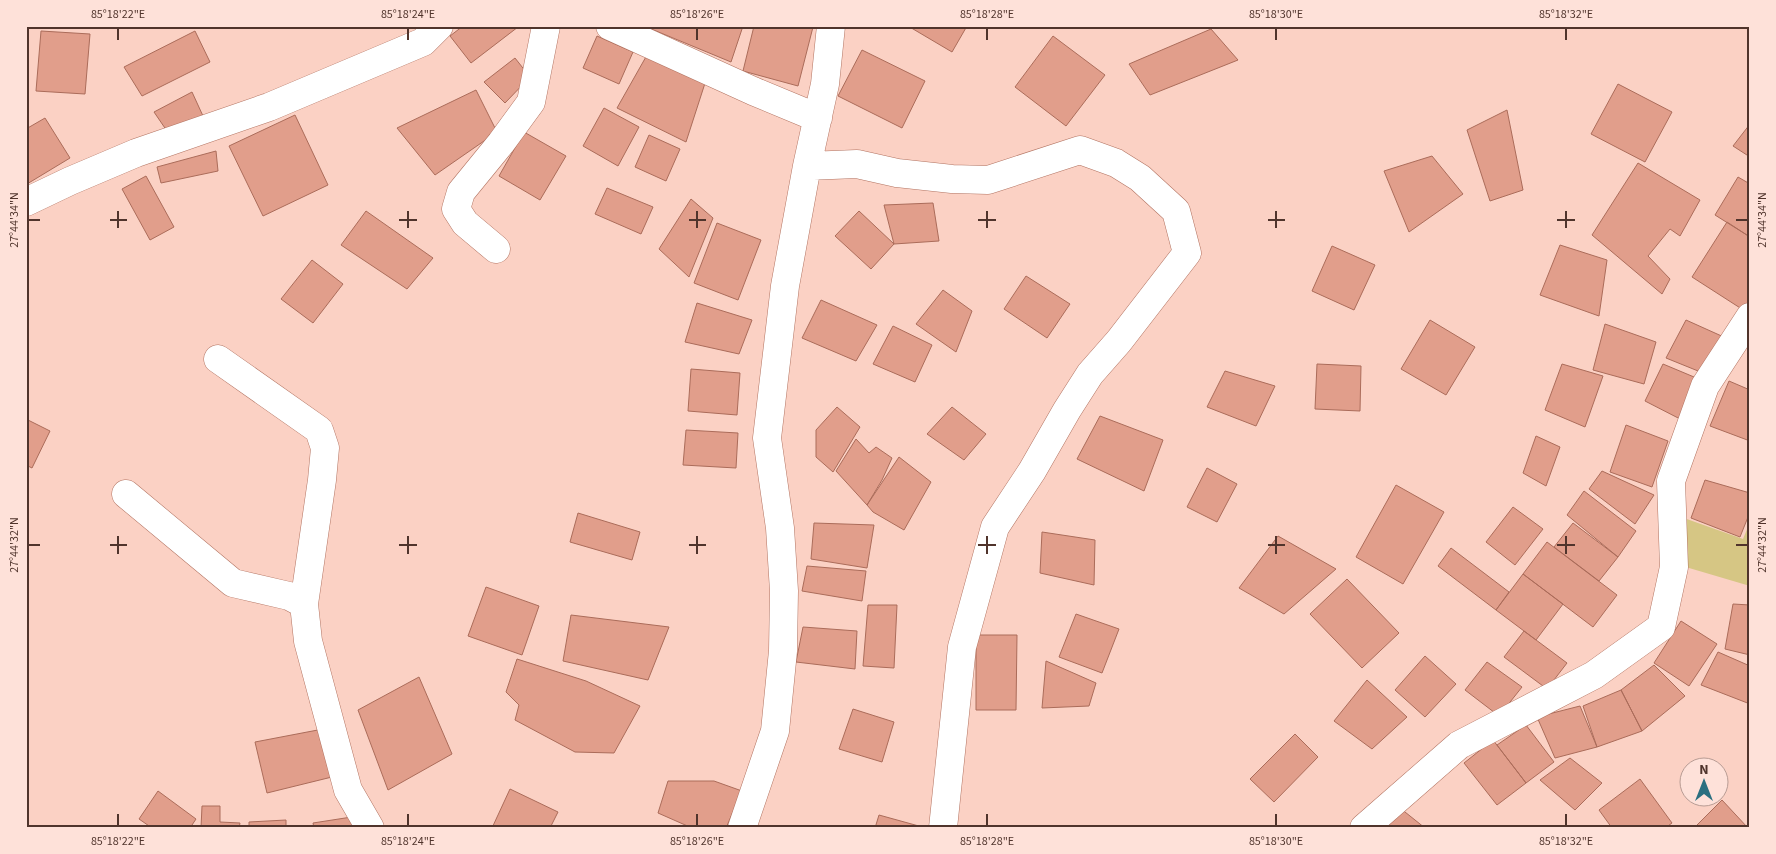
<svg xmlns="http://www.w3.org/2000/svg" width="1776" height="854" font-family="'Source Sans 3',sans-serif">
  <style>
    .green { fill: #d6c684 }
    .building { fill: #e19e8b; stroke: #ab6c5a }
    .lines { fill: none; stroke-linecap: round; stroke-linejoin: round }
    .minor-casing { stroke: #b27361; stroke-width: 29 }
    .minor { stroke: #fff; stroke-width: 28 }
    .ticks { fill: none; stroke: #50342c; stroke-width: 2 }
    .neatline { fill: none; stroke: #50342c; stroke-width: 2 }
    .ticks-label { font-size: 12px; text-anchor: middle; fill: #50342c }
  </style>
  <rect width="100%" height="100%" fill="#fbd1c4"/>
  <!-- green -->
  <path class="green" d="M1667,512L1743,539L1750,522V586L1662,560Z"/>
  <!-- building -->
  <path class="building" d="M463,26H517L518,27L471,63L450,36Z
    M644,26H743L731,62Z
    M754,26L813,27L798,86L743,71Z
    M908,26H967L952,52Z
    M1211,29L1238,60L1150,95L1129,64Z
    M41,31L90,34L85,94L36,91Z
    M195,31L210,62L142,96L124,67Z
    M597,36L633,52L619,84L583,68Z
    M1053,36L1105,75L1066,126L1015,87Z
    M862,50L925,81L902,128L838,96Z
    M647,55L707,77L686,142L617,108Z
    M515,58L530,77L505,103L484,82Z
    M1618,84L1672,112L1645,162L1591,134Z
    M476,90L497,132L435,175L397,128Z
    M192,92L203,116L169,134L154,112Z
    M604,108L639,127L618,166L583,146Z
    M1507,110L1523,190L1490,201L1467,130Z
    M295,115L328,185L263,216L229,146Z
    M45,118L70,158L27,184L26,129Z
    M1750,124V157L1733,146Z
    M524,132L566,156L540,200L499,176Z
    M649,135L680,149L666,181L635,167Z
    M216,151L218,171L161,183L157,167Z
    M1432,156L1463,194L1409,232L1384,171Z
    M1638,163L1700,200L1680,236L1670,229L1648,256L1670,279L1662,294L1592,235Z
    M146,176L174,227L150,240L122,189Z
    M1738,177L1750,184V237L1715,215Z
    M607,188L653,207L641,234L595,214Z
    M691,199L713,218L689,277L659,249Z
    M933,203L939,241L894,244L884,205Z
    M366,211L433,258L407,289L341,245Z
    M859,211L894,244L871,269L835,236Z
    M1727,222L1750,237V310L1748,313L1692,277Z
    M717,223L761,240L738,300L694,283Z
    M1560,245L1607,260L1599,316L1540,295Z
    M1332,246L1375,265L1354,310L1312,291Z
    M312,260L343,284L313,323L281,299Z
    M1026,276L1070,304L1047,338L1004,309Z
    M943,290L972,311L956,352L916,324Z
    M821,300L877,325L856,361L802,338Z
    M697,303L752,320L739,354L685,342Z
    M1430,320L1475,347L1446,395L1401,369Z
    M1686,320L1726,338L1708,375L1666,358Z
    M1605,324L1656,342L1644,384L1593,370Z
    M893,326L932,345L915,382L873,364Z
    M1317,364L1361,366L1360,411L1315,409Z
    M1562,364L1603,376L1585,427L1545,410Z
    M1663,364L1706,382L1684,421L1645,401Z
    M691,369L740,373L737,415L688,411Z
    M1225,371L1275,386L1256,426L1207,407Z
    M1729,381L1750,390V441L1710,426Z
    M837,407L860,427L833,472L816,457V430Z
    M952,407L986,434L964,460L927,434Z
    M1100,416L1163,440L1144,491L1077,459Z
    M26,419L50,431L32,468L26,465Z
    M1626,425L1668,441L1652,487L1610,472Z
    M686,430L738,433L736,468L683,465Z
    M1536,436L1560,447L1546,486L1523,473Z
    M856,439L869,453L876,447L892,458L882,480L867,505L836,471Z
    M899,457L931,482L904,530L873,512L867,505Z
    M1207,468L1237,484L1217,522L1187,507Z
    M1602,471L1654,495L1635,524L1589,489Z
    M1705,480L1750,493V512L1740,537L1691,518Z
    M1396,485L1444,512L1403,584L1356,557Z
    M1584,491L1636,531L1618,557L1567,515Z
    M1513,507L1543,529L1515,565L1486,542Z
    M578,513L640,532L632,560L570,542Z
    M814,523L874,525L867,568L811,559Z
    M1573,523L1618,557L1599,581L1554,547Z
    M1042,532L1095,540L1094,585L1040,573Z
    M1278,536L1336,569L1284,614L1239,588Z
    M1547,542L1617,595L1593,627L1523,574Z
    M1451,548L1509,592L1496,610L1438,566Z
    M807,566L866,571L862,601L802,591Z
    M1523,574L1563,604L1536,640L1496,610Z
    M1347,579L1399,633L1362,668L1310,614Z
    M486,587L539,606L522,655L468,636Z
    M1733,604L1750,605V655L1725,649Z
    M868,605H897L894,668L863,666Z
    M1076,614L1119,629L1102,673L1059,657Z
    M571,615L669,627L648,680L563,661Z
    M1681,621L1717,644L1689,686L1654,663Z
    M803,627L857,631L855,669L796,662Z
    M1524,631L1567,663L1547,689L1504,657Z
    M976,635H1017L1016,710H976Z
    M1718,652L1750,666V704L1701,685Z
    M1425,656L1456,684L1425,717L1395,690Z
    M517,659L586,681L640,706L614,753L575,752L515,720L519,705L506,692Z
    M1046,661L1096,683L1089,706L1042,708Z
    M1487,662L1522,687L1499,716L1465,690Z
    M1654,665L1685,696L1642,731L1621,690Z
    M419,677L452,754L388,790L358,710Z
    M1367,680L1407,717L1372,749L1334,721Z
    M1621,690L1642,731L1597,747L1583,706Z
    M1580,706L1597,747L1555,758L1537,717Z
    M853,709L894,722L882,762L839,749Z
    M1526,725L1554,762L1526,783L1497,745Z
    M323,729L336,776L267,793L255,742Z
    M1295,734L1318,757L1274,802L1250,779Z
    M1493,740L1526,783L1497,805L1464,763Z
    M1570,758L1602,783L1575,810L1540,780Z
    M1640,779L1672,823L1665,828H1612L1599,810Z
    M668,781H714L742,791L726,828H692L658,813Z
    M510,789L558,812L550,828H492Z
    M158,791L196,819L190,828H152L139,819Z
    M1722,800L1748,828H1694Z
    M202,806H220V822L240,823L239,828H201Z
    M1400,808L1425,828H1384Z
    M879,815L926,828H875Z
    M358,816L362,828H314L313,823Z
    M286,820V828H249V822Z"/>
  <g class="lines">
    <defs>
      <path id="minor" d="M610,26L753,91L818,118
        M807,166L857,164L897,173L952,179L988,180L1080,150L1116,163L1140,178L1176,211L1187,253L1119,341L1090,374L1067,410L1032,471L995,527L962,647L943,828
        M26,202L70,181L136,153L269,107L423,42L439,26
        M496,249L465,223L456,209L461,192L501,143L531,102L546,26
        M218,359L319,430L325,448L322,480L304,604
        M126,494L233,583L289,596L304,604L308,641L348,790L370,828
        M742,828L775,731L783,651L784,591L780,528L767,438L785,286L807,166L825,84L831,26
        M1364,828L1459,745L1594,675L1661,627L1674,567L1671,481L1705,386L1750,317"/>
    </defs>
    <!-- minor casing -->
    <use href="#minor" class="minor-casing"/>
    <!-- minor -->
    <use href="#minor" class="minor"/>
  </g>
  <!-- ticks -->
  <path class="ticks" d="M118,28V40M408,28V40M697,28V40M987,28V40M1276,28V40M1566,28V40M118,211V228M408,211V228M697,211V228M987,211V228M1276,211V228M1566,211V228M28,220H40M110,220H127M399,220H417M689,220H706M978,220H996M1268,220H1285M1557,220H1575M1736,220H1748M118,536V554M408,536V554M697,536V554M987,536V554M1276,536V554M1566,536V554M28,545H40M110,545H127M399,545H417M689,545H706M978,545H996M1268,545H1285M1557,545H1575M1736,545H1748M118,814V826M408,814V826M697,814V826M987,814V826M1276,814V826M1566,814V826"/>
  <!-- border -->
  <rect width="1776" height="854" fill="none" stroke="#fee1d9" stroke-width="55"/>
  <!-- north arrow -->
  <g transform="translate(1704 782)"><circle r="24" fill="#fee1d9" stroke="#b89c94"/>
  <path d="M0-4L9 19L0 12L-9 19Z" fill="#2b6f80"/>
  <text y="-8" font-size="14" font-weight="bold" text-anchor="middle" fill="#50342c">N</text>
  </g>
  <rect x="28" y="28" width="1720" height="798" class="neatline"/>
  <g class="ticks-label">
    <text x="118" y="18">85°18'22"E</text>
    <text x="408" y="18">85°18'24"E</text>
    <text x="697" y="18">85°18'26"E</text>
    <text x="987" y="18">85°18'28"E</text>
    <text x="1276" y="18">85°18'30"E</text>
    <text x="1566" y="18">85°18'32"E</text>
    <text transform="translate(14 220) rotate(-90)" y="4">27°44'34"N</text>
    <text transform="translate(1762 220) rotate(-90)" y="4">27°44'34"N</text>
    <text transform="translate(14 545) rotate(-90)" y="4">27°44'32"N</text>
    <text transform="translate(1762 545) rotate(-90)" y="4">27°44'32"N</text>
    <text x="118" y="845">85°18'22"E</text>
    <text x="408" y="845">85°18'24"E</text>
    <text x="697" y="845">85°18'26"E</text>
    <text x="987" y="845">85°18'28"E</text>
    <text x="1276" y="845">85°18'30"E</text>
    <text x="1566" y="845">85°18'32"E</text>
  </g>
</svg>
